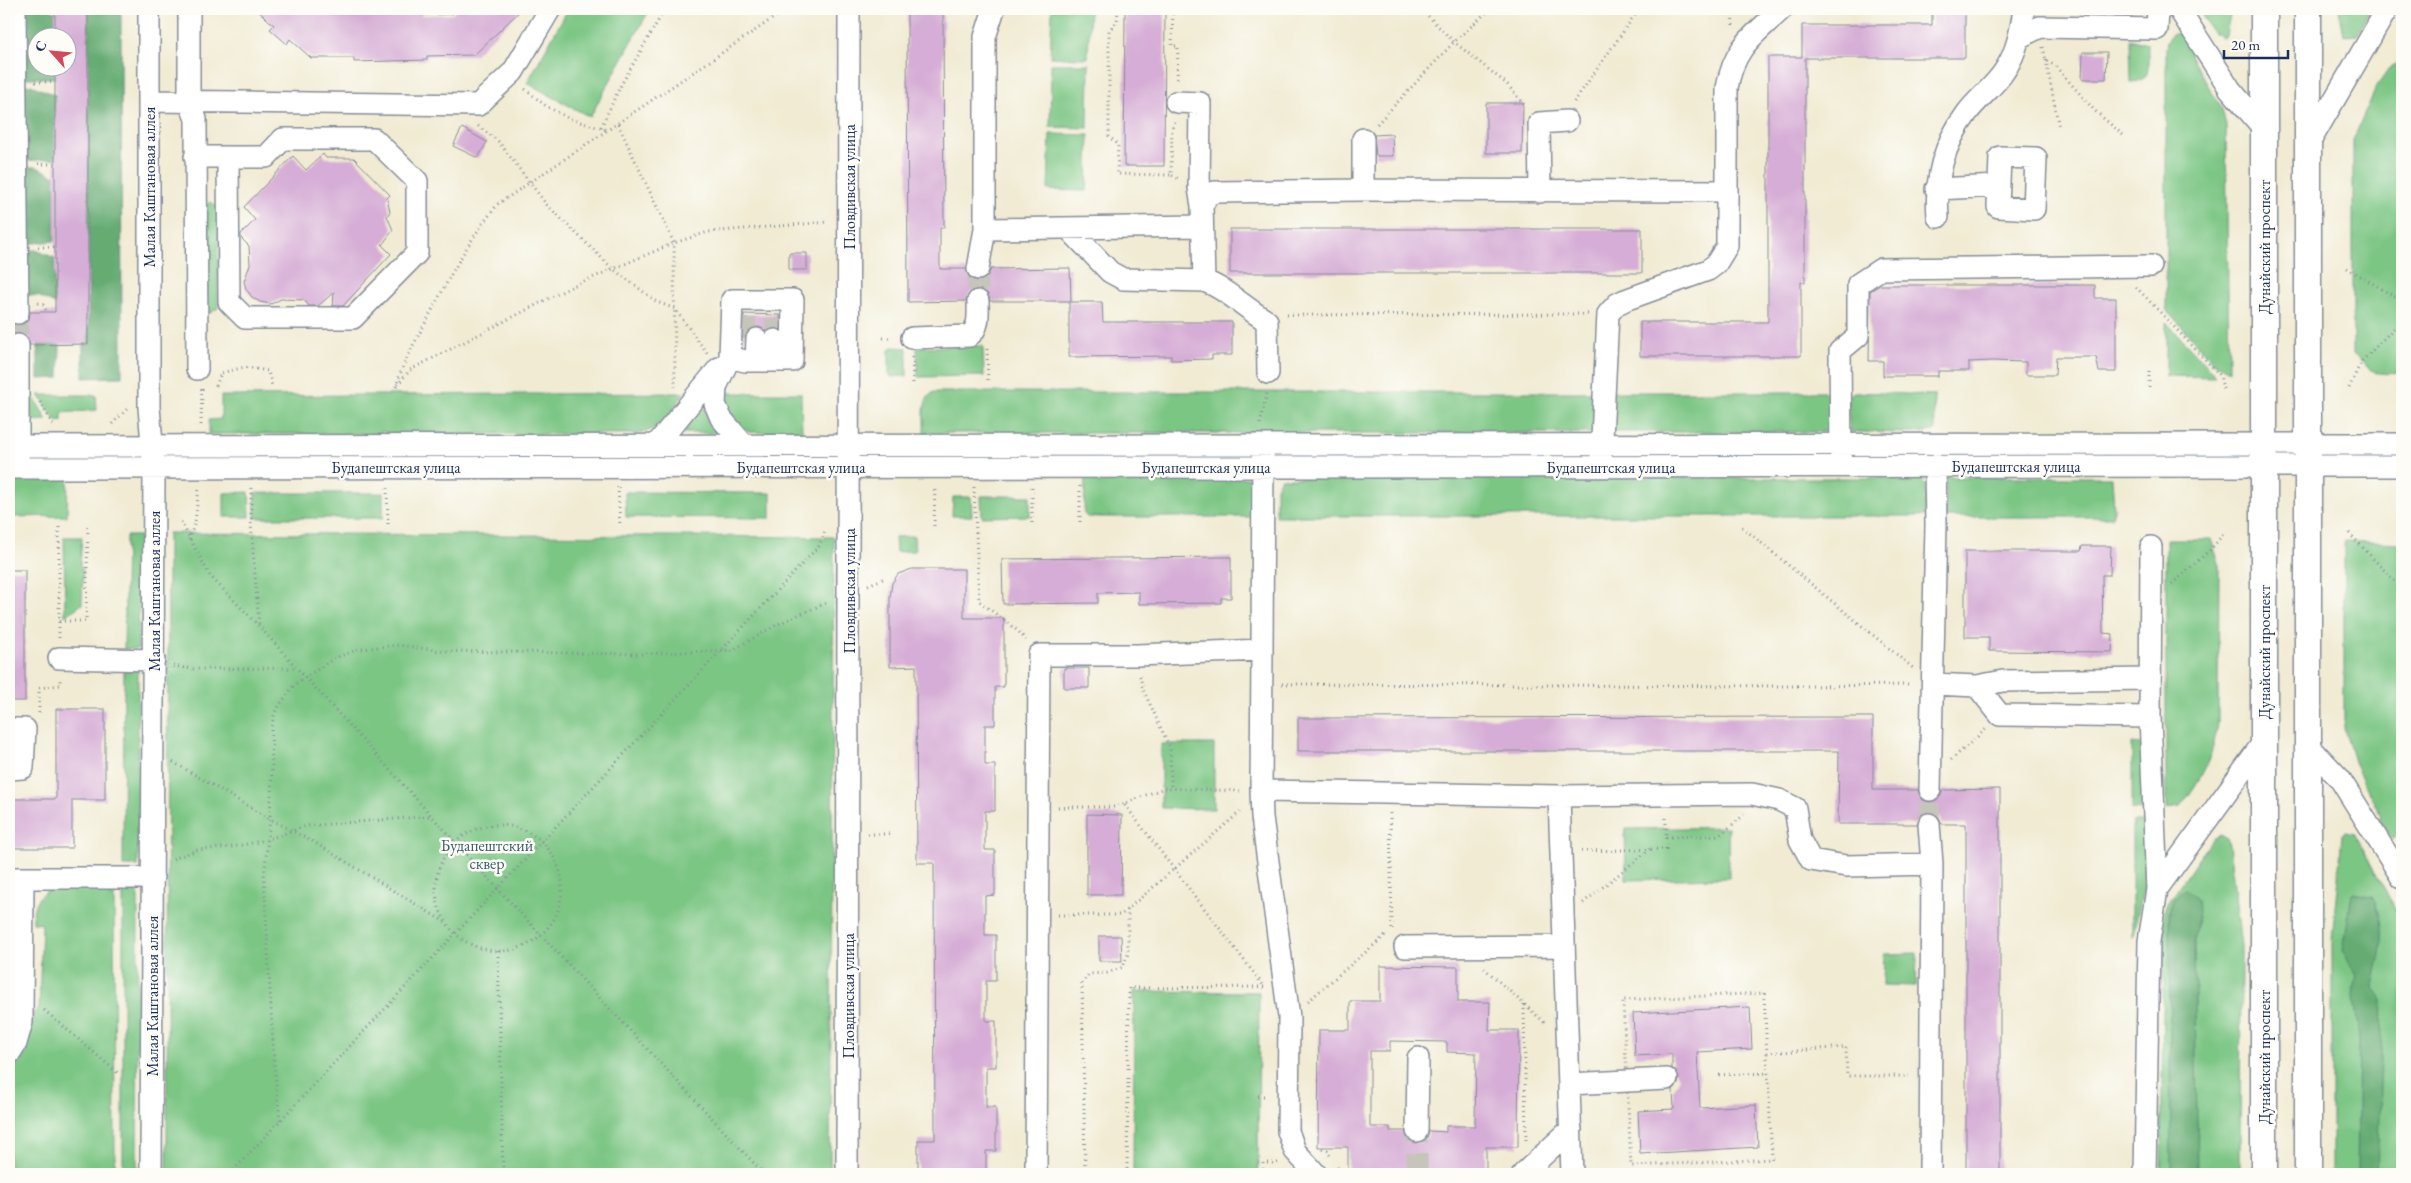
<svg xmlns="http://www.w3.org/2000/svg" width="2411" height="1183" font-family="'EB Garamond',serif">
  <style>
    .green { fill: #7cc684; stroke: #4c7a71 }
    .forest { fill: #65ab72; stroke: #406d68 }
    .building { fill: #d6add6; fill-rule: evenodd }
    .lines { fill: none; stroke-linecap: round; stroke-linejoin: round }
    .minor-tunnel { stroke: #c6c5bc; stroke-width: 21; stroke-dasharray: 21 11; stroke-linecap: butt }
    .minor-casing { stroke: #868d98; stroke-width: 24 }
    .major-casing { stroke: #868d98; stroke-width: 29 }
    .path { stroke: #868d98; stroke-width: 3; stroke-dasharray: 1 4; stroke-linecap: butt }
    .minor { stroke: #fff; stroke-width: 21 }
    .major { stroke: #fff; stroke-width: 26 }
    .labels { text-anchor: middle; stroke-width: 5; stroke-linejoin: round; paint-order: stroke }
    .street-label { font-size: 16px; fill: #1b2f5e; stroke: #fdfcf7 }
    .park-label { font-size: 16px; fill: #385c69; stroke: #fdfcf7 }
  </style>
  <rect width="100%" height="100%" fill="#fdfcf7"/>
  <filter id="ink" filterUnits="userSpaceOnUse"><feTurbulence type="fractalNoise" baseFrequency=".02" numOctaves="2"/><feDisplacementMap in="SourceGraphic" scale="10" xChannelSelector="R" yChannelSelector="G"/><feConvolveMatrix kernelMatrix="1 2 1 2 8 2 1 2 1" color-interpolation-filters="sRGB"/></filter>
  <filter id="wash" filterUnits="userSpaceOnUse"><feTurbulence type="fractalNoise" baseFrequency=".0096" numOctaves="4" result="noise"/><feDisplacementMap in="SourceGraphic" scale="20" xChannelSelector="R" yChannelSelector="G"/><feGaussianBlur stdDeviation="1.12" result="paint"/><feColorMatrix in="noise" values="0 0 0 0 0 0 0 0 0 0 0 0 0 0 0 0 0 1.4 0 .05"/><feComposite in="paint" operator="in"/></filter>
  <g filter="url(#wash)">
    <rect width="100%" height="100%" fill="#f1ebd3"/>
    <!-- green -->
    <path class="green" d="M568,9H650L590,117L527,83Z
      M1052,9H1090L1088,58L1050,57Z
      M2198,9H2231L2226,36L2221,38L2216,33L2214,35Z
      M2339,9H2370L2358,34L2344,35Z
      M2172,34H2180L2192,52L2190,55L2222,109L2226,125L2229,371L2213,362L2166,309V49L2167,41Z
      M2130,39L2148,44C2147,61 2154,82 2131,82Z
      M2402,61V373C2375,375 2373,373 2353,354V140L2377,86L2391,66Z
      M1051,64H1089L1088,128L1050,127Z
      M1050,134L1089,135L1087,191L1048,190Z
      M211,202L218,207V308L210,313L207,311L206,205Z
      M2166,322L2211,370L2215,377L2166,376Z
      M983,346L984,376L918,377L917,347Z
      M893,347L907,348V376L891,377L889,374V350Z
      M934,392H1595L1593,433H924C925,419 920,400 934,392Z
      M1613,392H1832L1833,432H1612Z
      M1854,392L1934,395L1935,431L1912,433L1850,432L1847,396Z
      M684,393C671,412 660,432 635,434H385V432L381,431V434H209V420L221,419V396Z
      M725,393H801L802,433L749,432L740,428L725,410Z
      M28,395L33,396L47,420L27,421Z
      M39,395H96L97,410L62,413V421L55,420Z
      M703,404L709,418L706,419L707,422L710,421L716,433H683V427Z
      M1946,477H2112L2114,510L2112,517H1944Z
      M1085,478H1253L1256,517H1087L1084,514Z
      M1281,478H1920L1926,484L1925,516H1276V487Z
      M68,479L67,516L9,517V480Z
      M249,492L250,517H224V493Z
      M625,492L771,493V518L626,517Z
      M255,493H383V518H255Z
      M981,496H1030V516L982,517Z
      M953,497H971L972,516H952Z
      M168,533L834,537L830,1174H167Z
      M126,536H140L138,649H124Z
      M914,536L915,551L896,552L895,537Z
      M64,537H82L80,568L83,569L82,604L65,616Z
      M2166,539H2211L2219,563L2218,724C2212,760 2202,778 2180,807L2166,809Z
      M2344,541L2402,543V834L2393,838L2389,836L2379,818L2381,816L2355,765L2344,728Z
      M124,670H138V866H123Z
      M1161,744H1214V809L1161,808Z
      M2132,744L2141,745L2145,810L2132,809Z
      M2132,822H2145L2144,888L2132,938Z
      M1728,827L1729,878L1626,880L1625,829Z
      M2345,831L2354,833L2402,922V1174H2332V939L2342,835Z
      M2221,835L2227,838L2229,845L2241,946L2240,1174H2161L2164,916L2167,905L2212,839Z
      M54,888H114L115,1174H9V1072L23,1055L33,1013L39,1009L42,924L33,923C32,905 37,894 54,888Z
      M123,888H138L137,1174H123Z
      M1917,953L1916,986L1883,985L1884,954Z
      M1134,991L1259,992L1258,1174H1133Z"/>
    <!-- forest -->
    <path class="forest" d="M23,9H48L55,12V37L38,38V68H55V78H23Z
      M88,9H121L122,377L83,378V345L88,344Z
      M23,85H31L55,95V159L23,161Z
      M23,167H37L55,176V241L24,244Z
      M24,250H36L55,258V304L38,296L25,295Z
      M38,345H60L59,378L38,379Z
      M2184,889C2207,899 2197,918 2194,938L2198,1174H2171L2169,914L2174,900Z
      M2352,893L2372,896C2391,931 2379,952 2373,987L2383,1000L2377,1174H2357L2359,1038L2353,988L2357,976L2343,951Z"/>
    <g id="blocks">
      <!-- building -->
      <path class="building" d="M55,9H88V344L30,345L24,334L18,333L9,337V321L19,325L29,320L30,312H55V68H68V38H55Z
        M256,9H421V15L452,14L457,9H522L474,55L427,56V60L354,62V58H311L290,39L287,44L270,29L274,25Z
        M923,9H943L944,228H940V269H966L970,278L976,281L987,277L991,269L1070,268L1071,301H990L988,294L978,289L971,291L966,301L908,302L907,13H924Z
        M1125,9H1165L1164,166H1124Z
        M1932,9H1965V58H1805V282H1801V356H1640V322H1768V57H1802V25H1932Z
        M2083,52H2107L2106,79H2082Z
        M1486,103H1523L1522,153H1486Z
        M462,128L487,142L478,158L453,146Z
        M1392,134L1393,156H1376L1374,135Z
        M323,154L326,158H354L390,195L387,198L390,212L387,216L393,230L382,245L391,254L343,306H333L334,292L318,306H309L304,300L281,299L271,304L260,302L252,297L246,289L244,281L250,265L249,246L241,238V234L255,220L244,207L293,156L306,170Z
        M1230,229H1642V273H1230Z
        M789,253H807V270H789Z
        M1880,285H2095V298H2116V372H2099L2096,357H2056L2055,375H2026V362L1992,361L1969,362V371H1938V376H1883V361H1869L1870,291Z
        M1069,302H1102L1103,322H1232V355H1212V359L1171,360V356L1069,357Z
        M744,314L780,315V329L775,328L766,331L758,327L752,328L743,339Z
        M2082,546H2111L2110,575H2102L2103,633L2113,634L2112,652L1989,651V637H1965V551H2081Z
        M1231,557V598H1221V603L1139,604V592L1098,593V603L1003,604L1002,559Z
        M912,569H964V618H1004V687H995V725H985V765H995V811H985V850H995V895L985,896V935H996V981H986V1021H996V1067H986V1107H996V1151H986V1174H918V1140H935L934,863H917L916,666L890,667V597L892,583L898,574Z
        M9,570H25V701H9Z
        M1064,668H1089V688H1064Z
        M56,709H105V800H72V848H9V799H56Z
        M1873,717V790H1918L1923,800L1930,802L1940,797L1943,790L2000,789V1174H1966V824H1942L1939,817L1929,812L1922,814L1917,824H1838L1839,751H1298V718Z
        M1087,814L1122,815L1121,895H1087Z
        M1099,936H1121L1122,961H1099Z
        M1380,966L1458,967V1002H1490L1489,1030H1519L1518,1147H1486V1174H1348V1147H1318L1319,1030H1350V1001H1380ZM1390,1041L1447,1042V1052L1476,1053L1475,1126H1446V1132L1429,1131L1427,1138L1417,1143L1410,1141L1405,1131H1390V1127H1370V1051H1390Z
        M1750,1007L1752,1049L1697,1052L1700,1108L1756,1105L1758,1147L1640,1154L1638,1111L1674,1109L1673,1090L1678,1084L1679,1078L1672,1068V1054L1635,1056L1633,1013Z"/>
    </g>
  </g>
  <g filter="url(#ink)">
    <use href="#blocks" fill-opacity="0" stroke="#868d98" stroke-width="1"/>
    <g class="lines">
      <!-- minor-tunnel -->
      <path class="minor-tunnel" d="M978,269V301
        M18,313V345
        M745,339L746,314
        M775,340L776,315
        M1929,824L1930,790
        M1417,1174V1131"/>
      <defs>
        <path id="minor" d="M15,9L18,313
          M149,9V407L154,468L151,1174
          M189,9V101L196,119L197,369
          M994,9L985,37V229L1201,226
          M2179,9L2230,89L2264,129
          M2020,37L2040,27L2157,29L2158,9
          M149,101L478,105L513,72L550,9
          M1176,102L1200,103L1199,188L1202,206
          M1363,139V190
          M2308,145L2387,9
          M195,157C219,157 242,157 266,157L283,139H374L417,181V253L353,318H245L229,302L228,157
          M2000,157L2036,158L2034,209L1998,207Z
          M1936,189L1999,186
          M1540,192L1539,123L1567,121
          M1938,217C1935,178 1943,145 1967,113C1978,98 1995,86 2005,70C2017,52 2021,30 2024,9
          M1068,228L1110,272L1123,279L1204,281L1202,206L1208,195L1215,192L1363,190L1727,191
          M978,269L985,229
          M1204,281C1226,288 1247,310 1267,321L1268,373
          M912,338L969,336C980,327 978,315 978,301
          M18,345V460
          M730,357L745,361H792L793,300H732L730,357L716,387L715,404L721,418L744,445
          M756,361L757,339
          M775,361V340
          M656,445L719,368
          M9,446L2402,444
          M1601,459L1608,314L1617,304L1625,300L1708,270L1716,264L1727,246V88C1734,47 1753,36 1782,9
          M1841,459L1840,351L1858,336V284L1881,269L2151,266
          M9,468L2402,466
          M2151,547L2150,717L2157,889
          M1262,650L1261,791L1559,796L1752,794L1779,800L1795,808L1800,840L1811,860L1846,866L1932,864L1930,1174
          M59,658L154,660
          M1933,684L1977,686L2000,715L2150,717
          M1977,686L2003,681L2150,679
          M9,729H25L23,768L9,769
          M2307,744L2340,779L2402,878
          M1930,790L1936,525L1935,466
          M1261,791L1262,817L1289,1017L1288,1131L1295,1151L1316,1174
          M1559,796L1572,1174
          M1929,824L1932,864
          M9,878H153
          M1405,947L1564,946
          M9,1054L16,1043L22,1022L23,878
          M1569,1084L1667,1079
          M1417,1131L1418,1058
          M847,1174L849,9
          M1036,1174L1039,655H1137L1262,650L1263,452
          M1523,1174L1571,1129
          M2145,1174L2149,941L2157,889L2265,740"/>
        <path id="major" d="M2264,9V1174
          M2308,1174V9"/>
      </defs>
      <!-- minor casing -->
      <use href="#minor" class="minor-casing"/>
      <!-- major casing -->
      <use href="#major" class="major-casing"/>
      <!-- path -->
      <path class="path" d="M1118,9L1117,22L1109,30V137L1118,144L1117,174L1171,175
        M1173,9L1172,46H1178L1177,81
        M1421,9L1454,42L1507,84L1526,107
        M1732,9L1733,26
        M2043,47L2046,60L2056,67L2095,111L2123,135
        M2046,60L2059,128
        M35,82H55
        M525,89L546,106L570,119L607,130
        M1574,102L1639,9
        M1175,122L1172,128L1171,175L1179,179
        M618,124L674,243L675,387
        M1377,124L1454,42L1490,9
        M478,126L498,141L547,205L612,268L657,302L675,309L707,353
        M601,127L621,85L665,9
        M38,164H55
        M38,247H55
        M2347,268L2402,301
        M2136,287L2220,375L2223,389
        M38,303L43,305L47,312
        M1287,315L1588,314
        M883,338H893
        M987,349L988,384
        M912,357L913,384
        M397,385L410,370L573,286L674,243L708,232L828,222
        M216,386L221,373L245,367L268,371L272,386
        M396,387C403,362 416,340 428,318C449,278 469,239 498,204L787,9
        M2149,387V371
        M2349,388L2361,362L2402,320
        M40,402L53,425
        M112,424L129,407
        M1260,424L1267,393
        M201,425L202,389
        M1080,486V526
        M618,487L620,526
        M974,487L979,601L1018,631L1026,640
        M1032,487V526
        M251,488V523L259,626
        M387,488L388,524
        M181,522L210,576L259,626L498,889L764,1174
        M934,526L935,486
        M1742,527L1913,668
        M2349,533L2402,589
        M189,540L195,522L199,488
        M2172,584L2212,548L2224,533
        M868,585L885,578
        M59,621H86L88,525
        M59,638V526
        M173,666L192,669L296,668
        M1140,676L1143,689L1170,748L1171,788
        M1282,684L1799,686L1911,685
        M39,713V688L60,685V677
        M1951,760L1986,729
        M173,762L270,819L317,844L445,922
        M1125,805L1263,985
        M1058,807H1115L1164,788L1240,791
        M1390,813L1392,931
        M436 888a63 63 0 1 1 126 0a63 63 0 1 1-126 0Z
        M868,834H890
        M1666,837L1720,835L1744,815
        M1581,851L1666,849V815
        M173,859L197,850L232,847L266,840L306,826L431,816
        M1583,903L1650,849
        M1058,915H1121L1240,812
        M498,951L503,1174
        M1484,968L1546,1024
        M1764,993L1772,1159L1631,1166L1623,1000Z
        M1308,1001L1387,934
        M1524,1004L1526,1141
        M44,1010L119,1074
        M1767,1053L1846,1047L1847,1076H1909
        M1719,1075L1768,1073
        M1258,1096H1267
        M280,1120L274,1064L264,876L270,819L272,770L271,727L275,712L294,685L335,658L360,649L398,645L442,651L641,654L733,650L778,624L828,602
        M1322,1149L1327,1150L1331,1157
        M1258,1162L1263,1163
        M1337,1167L1341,1174
        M230,1174L819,546L826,529
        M1085,1174L1082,983L1089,974L1107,973L1123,967L1128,954V910
        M1127,1174L1129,988L1264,987
        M1263,1174V1163H1279"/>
      <!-- minor -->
      <use href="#minor" class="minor"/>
      <!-- major -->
      <use href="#major" class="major"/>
    </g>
  </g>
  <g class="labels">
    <!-- street labels -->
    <g class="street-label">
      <text transform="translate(149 187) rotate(-90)" y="6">Малая Каштановая аллея</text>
      <text transform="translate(849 187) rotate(-90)" y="6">Пловдивская улица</text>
      <text transform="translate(2264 247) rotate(-90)" y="6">Дунайский проспект</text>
      <text x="2016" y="472">Будапештская улица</text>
      <text x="396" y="473">Будапештская улица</text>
      <text x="801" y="473">Будапештская улица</text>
      <text x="1206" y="473">Будапештская улица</text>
      <text x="1611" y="473">Будапештская улица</text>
      <text transform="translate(154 591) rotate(-90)" y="6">Малая Каштановая аллея</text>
      <text transform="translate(849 591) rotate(-90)" y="6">Пловдивская улица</text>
      <text transform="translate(2264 652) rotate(-90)" y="6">Дунайский проспект</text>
      <text transform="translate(152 996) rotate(-90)" y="6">Малая Каштановая аллея</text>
      <text transform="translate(848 996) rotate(-90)" y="6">Пловдивская улица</text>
      <text transform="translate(2264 1057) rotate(-90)" y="6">Дунайский проспект</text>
    </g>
    <!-- park labels -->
    <g class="park-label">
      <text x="487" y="851">Будапештский<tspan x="487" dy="18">сквер</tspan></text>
    </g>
  </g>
  <!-- margin -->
  <rect width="2411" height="1183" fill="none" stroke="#fdfcf7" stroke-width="30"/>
  <!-- north arrow -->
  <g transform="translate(52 52) rotate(297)"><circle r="24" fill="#fdfcf7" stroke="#a3aaba"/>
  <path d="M0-4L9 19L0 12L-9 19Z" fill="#d1495b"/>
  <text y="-8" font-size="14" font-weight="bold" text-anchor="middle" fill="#1b2f5e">С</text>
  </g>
  <!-- scale -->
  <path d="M2224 50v8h64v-8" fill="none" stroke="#1b2f5e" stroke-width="2.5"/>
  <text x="2231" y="50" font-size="15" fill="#1b2f5e" stroke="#fdfcf7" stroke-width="4" paint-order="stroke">20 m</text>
</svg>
